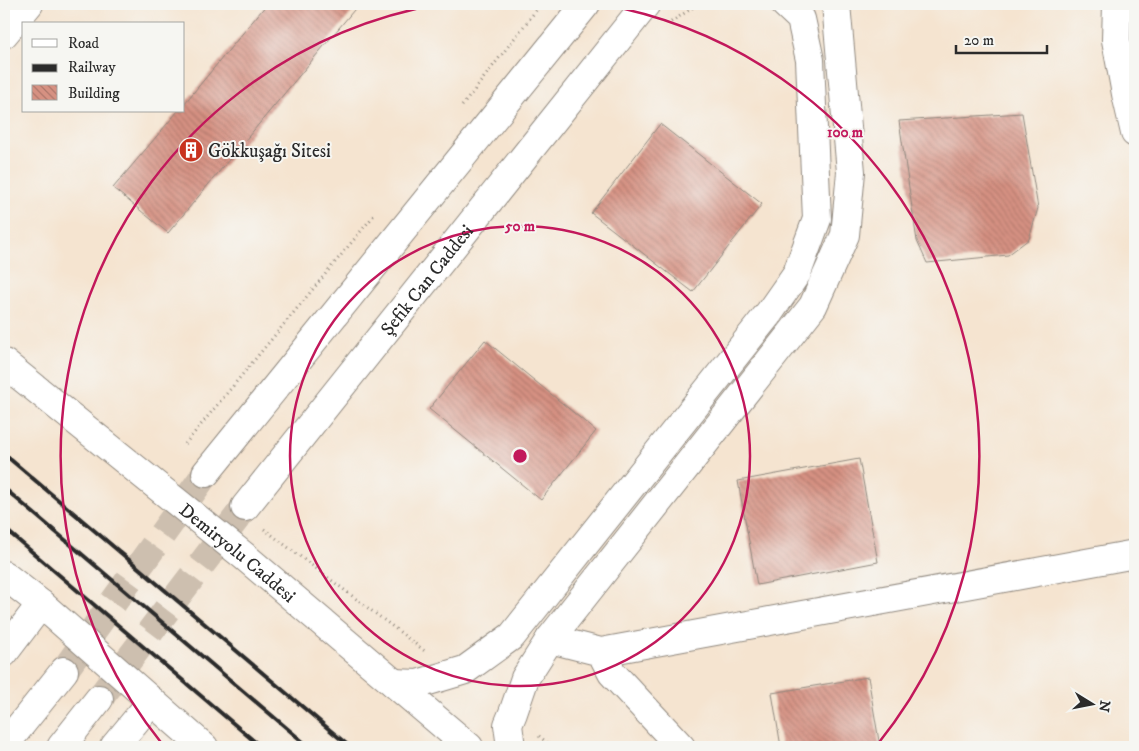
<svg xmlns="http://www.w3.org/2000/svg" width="1139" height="751" font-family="'IM FELL DW Pica',serif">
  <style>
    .building { fill: url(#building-back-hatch) }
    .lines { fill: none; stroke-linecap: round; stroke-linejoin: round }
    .secondary-tunnel { stroke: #cdbfaf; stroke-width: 28; stroke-dasharray: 28 14; stroke-linecap: butt }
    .minor-casing { stroke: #90887e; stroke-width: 30 }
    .tertiary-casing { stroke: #90887e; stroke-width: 30 }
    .secondary-casing { stroke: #90887e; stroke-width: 30 }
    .path { stroke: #90887e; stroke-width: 3; stroke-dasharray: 1 4; stroke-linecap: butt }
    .minor { stroke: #fff; stroke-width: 28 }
    .tertiary { stroke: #fff; stroke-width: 28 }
    .secondary { stroke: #fff; stroke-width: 28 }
    .rail { stroke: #2b2b2b; stroke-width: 4 }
    .ring { fill: none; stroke: #c2185b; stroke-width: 2.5 }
    .labels { text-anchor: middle; stroke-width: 4; stroke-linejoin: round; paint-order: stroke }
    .poi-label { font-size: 19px; fill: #2b2b2b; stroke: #f6f6f2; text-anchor: start }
    .street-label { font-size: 19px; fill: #2b2b2b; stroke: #f6f6f2 }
    .centre { fill: #c2185b; stroke: #f6f6f2; stroke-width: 2.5 }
    .ring-label { font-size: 15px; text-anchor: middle; font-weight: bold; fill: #c2185b; stroke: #f6f6f2; stroke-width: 4; stroke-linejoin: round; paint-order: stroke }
  </style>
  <defs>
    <pattern id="building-back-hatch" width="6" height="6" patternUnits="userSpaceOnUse" patternTransform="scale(1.25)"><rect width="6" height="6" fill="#d69182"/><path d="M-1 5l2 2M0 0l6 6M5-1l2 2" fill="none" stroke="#ae776b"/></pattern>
  </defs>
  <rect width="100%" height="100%" fill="#f6f6f2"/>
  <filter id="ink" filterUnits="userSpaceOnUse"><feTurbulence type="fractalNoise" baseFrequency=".02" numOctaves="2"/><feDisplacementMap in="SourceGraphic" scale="10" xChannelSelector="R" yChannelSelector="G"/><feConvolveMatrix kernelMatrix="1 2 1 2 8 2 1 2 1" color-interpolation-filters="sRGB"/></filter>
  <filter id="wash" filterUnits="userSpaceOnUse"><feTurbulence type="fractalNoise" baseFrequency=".0096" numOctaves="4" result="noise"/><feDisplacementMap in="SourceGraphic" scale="20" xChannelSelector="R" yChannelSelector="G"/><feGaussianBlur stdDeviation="1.12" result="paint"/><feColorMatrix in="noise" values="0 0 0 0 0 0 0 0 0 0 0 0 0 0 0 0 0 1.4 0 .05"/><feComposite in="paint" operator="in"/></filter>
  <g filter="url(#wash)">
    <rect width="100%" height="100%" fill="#f5e4d0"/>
    <g id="blocks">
      <!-- building -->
      <path class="building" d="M267,4H359L168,233L113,188L178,111H184V104Z
        M1022,113L1038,208L1029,239L1008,255L927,263L917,241L899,121Z
        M660,124L762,204L693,292L591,213Z
        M485,340L596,431L541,500L429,409Z
        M859,459L878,562L757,585L738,481Z
        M868,677L880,747H781L772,693Z"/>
    </g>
  </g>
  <g filter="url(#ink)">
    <use href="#blocks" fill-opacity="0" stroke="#90887e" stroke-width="1"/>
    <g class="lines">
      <!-- secondary-tunnel -->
      <path class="secondary-tunnel" d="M64,671L206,473
        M99,699L245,507"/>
      <defs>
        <path id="minor" d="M1117,4L1116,40L1126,94L1135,133
          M4,34L29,4
          M550,639L601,652L1135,554
          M601,652L612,673L681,747"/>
        <path id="tertiary" d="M394,683L418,684L465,670L512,636L769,313L797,273L817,219L810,60L801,19L785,4
          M511,747L508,725L513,713L525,678L550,639L813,306L845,235L851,172L836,4"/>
        <g id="secondary">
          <path id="s1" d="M4,363L244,556L469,747"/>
          <path d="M206,473L586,4"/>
          <path id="s2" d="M245,507L646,4"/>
          <path d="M4,575L41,604L204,747"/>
          <path d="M4,653L41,604"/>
          <path d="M4,746L64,671"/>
          <path d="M61,747L99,699"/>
          <path d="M114,747L152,701"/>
        </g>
      </defs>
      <!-- minor casing -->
      <use href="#minor" class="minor-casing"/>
      <!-- tertiary casing -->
      <use href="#tertiary" class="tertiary-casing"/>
      <!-- secondary casing -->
      <use href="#secondary" class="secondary-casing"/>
      <!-- path -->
      <path class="path" d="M671,22L698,4
        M462,106L541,4
        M185,444L375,214
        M264,529L426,652
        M539,736L552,747"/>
      <!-- minor -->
      <use href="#minor" class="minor"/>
      <!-- tertiary -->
      <use href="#tertiary" class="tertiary"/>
      <!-- secondary -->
      <use href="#secondary" class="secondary"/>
      <!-- rail -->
      <path class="rail" d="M4,454L350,747
        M4,488L309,747
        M4,528L261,747"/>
    </g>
  </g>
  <!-- distance rings -->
  <g class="ring">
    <circle cx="520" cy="456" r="230"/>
    <path d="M163 745A459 459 0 0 1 440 4M600 4A459 459 0 0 1 877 745"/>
  </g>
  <!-- icons -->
  <defs>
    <symbol id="building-disc" viewBox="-11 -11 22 22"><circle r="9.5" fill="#c8321e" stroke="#f6f6f2"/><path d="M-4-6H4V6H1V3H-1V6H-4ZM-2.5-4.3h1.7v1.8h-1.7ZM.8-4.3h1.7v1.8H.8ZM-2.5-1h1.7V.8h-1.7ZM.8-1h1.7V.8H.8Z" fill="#fff"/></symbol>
  </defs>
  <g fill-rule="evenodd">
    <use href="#building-disc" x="177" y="136" width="28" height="28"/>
  </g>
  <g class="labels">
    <!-- poi labels -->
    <g class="poi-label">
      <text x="208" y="157">Gökkuşağı Sitesi</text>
    </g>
    <!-- street labels -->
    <g class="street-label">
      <text dy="7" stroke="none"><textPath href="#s2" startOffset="291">Şefik Can Caddesi</textPath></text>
      <text dy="7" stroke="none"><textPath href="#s1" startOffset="301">Demiryolu Caddesi</textPath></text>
    </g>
  </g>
  <circle cx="520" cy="456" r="8" class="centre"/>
  <g class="ring-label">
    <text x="845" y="137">100 m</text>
    <text x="520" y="231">50 m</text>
  </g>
  <!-- margin -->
  <rect width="1139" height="751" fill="none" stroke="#f6f6f2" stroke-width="20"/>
  <!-- legend -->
  <rect x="22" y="22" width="162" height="90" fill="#f6f6f2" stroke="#a5a5a2"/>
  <rect x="32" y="39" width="25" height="8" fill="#ffffff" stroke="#a5a5a2"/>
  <text x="68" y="48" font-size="15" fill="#2b2b2b">Road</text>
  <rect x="32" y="64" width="25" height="8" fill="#2b2b2b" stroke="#a5a5a2"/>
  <text x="68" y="72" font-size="15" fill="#2b2b2b">Railway</text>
  <rect x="32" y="85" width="25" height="15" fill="url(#building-back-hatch)" stroke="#a5a5a2"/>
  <text x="68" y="98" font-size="15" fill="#2b2b2b">Building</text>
  <!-- north arrow -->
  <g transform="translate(1092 704) rotate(100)" stroke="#f6f6f2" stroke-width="4" paint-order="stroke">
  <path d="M0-4L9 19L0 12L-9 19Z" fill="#2b2b2b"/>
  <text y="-8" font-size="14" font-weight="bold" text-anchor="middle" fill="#2b2b2b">N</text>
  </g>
  <!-- scale -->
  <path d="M956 45v8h91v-8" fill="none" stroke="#2b2b2b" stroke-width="2.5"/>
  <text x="964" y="45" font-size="15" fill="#2b2b2b" stroke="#f6f6f2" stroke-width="4" paint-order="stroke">20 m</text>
</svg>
